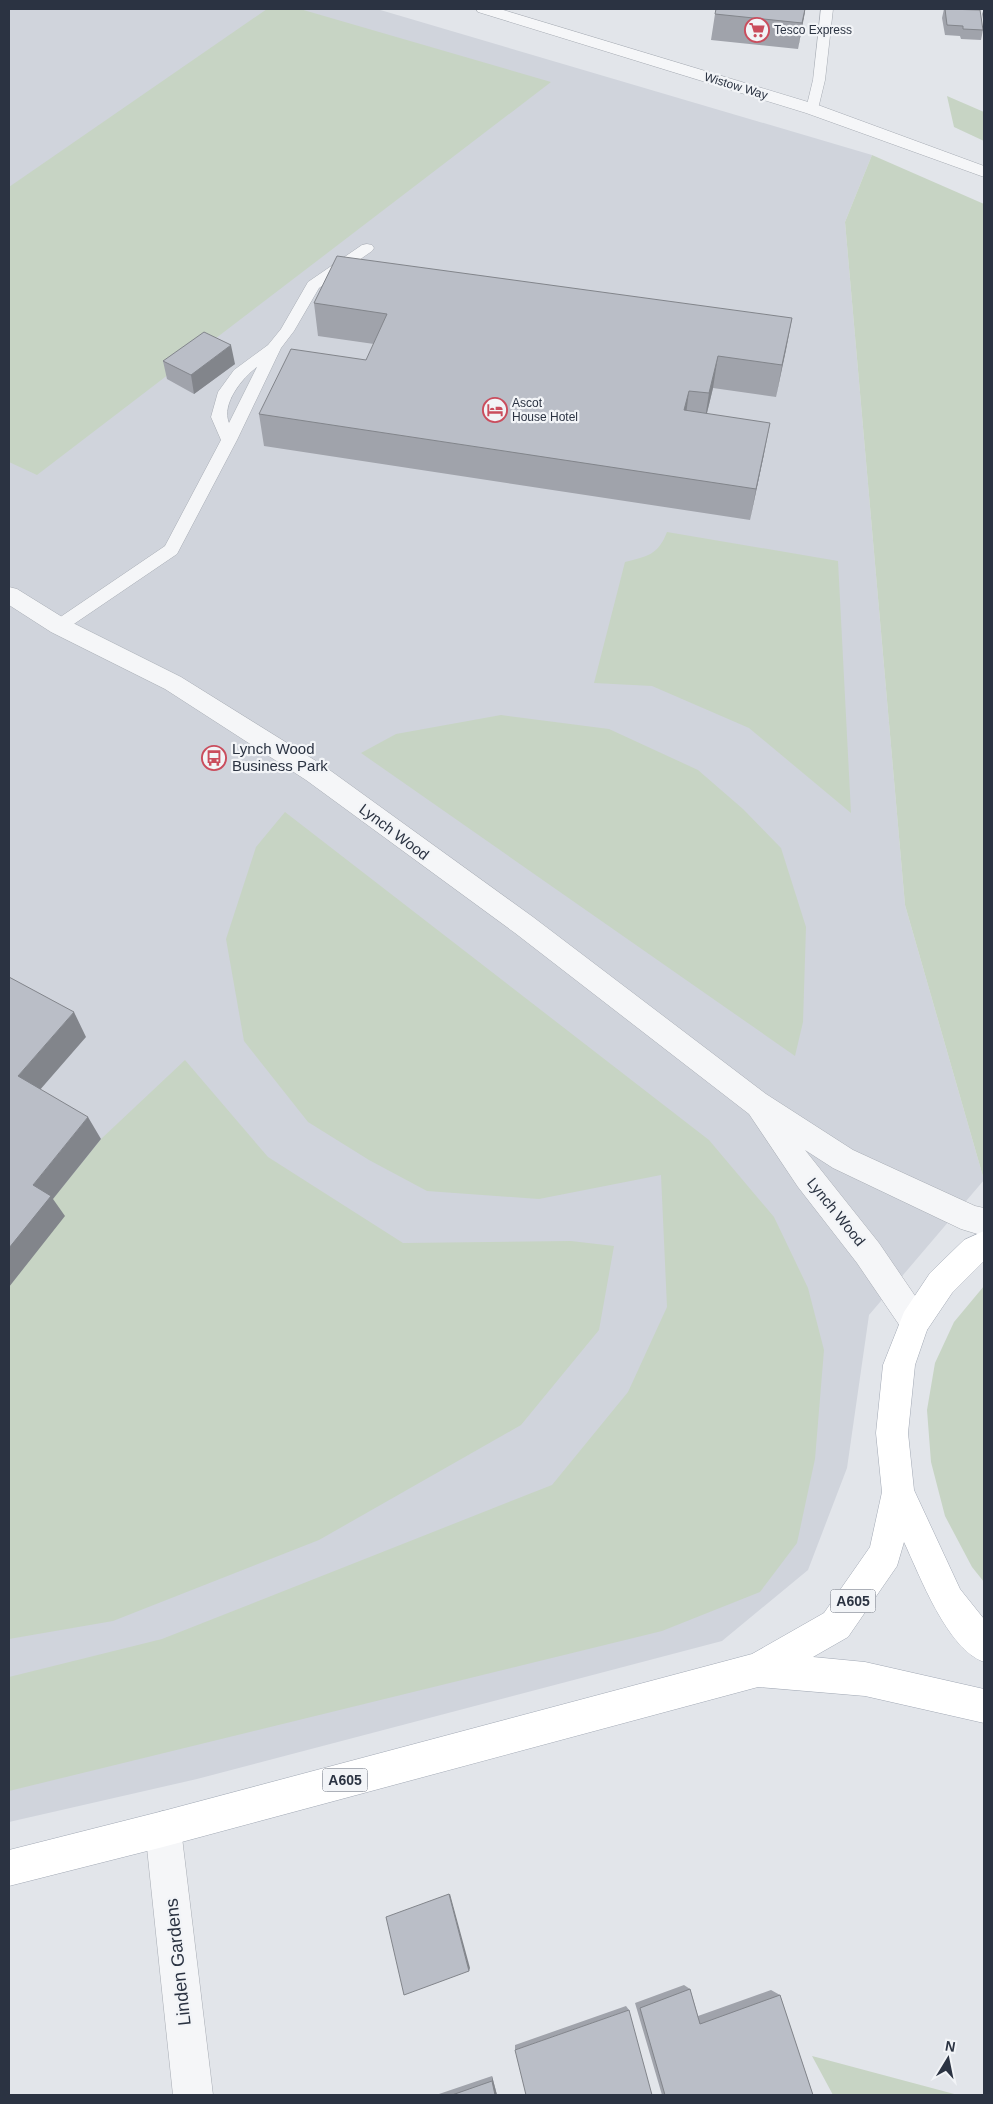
<svg xmlns="http://www.w3.org/2000/svg" width="993" height="2104" font-family="Helvetica,sans-serif">
  <style>
    .built { fill: #d0d4dc }
    .green { fill: #c7d4c4 }
    .lines { fill: none; stroke-linecap: round; stroke-linejoin: round }
    .service-casing { stroke: #a7acb4; stroke-width: 1 }
    .minor-casing { stroke: #a7acb4; stroke-width: 1 }
    .tertiary-casing { stroke: #a7acb4; stroke-width: 1 }
    .primary-casing { stroke: #a2a9b5; stroke-width: 1 }
    .service { fill: #f5f6f8; fill-rule: evenodd }
    .minor { fill: #f5f6f8; fill-rule: evenodd }
    .tertiary { fill: #f5f6f8; fill-rule: evenodd }
    .primary { fill: #fff; fill-rule: evenodd }
    .wall { fill: #a0a3ab }
    .shaded-wall { fill: #82858b }
    .building { fill: #babec7; stroke: #82858b }
    .labels { text-anchor: middle; stroke-width: 4.5; stroke-linejoin: round; paint-order: stroke }
    .far-poi-label { font-size: 12px; fill: #2b3342; stroke: #f2f4f7; text-anchor: start }
    .far-street-label { font-size: 12px; fill: #2b3342; stroke: #f2f4f7 }
    .shield { fill: #f2f4f7; stroke: #676d78; stroke-width: 1 }
    .shield-label { font-size: 14px; font-weight: bold; fill: #2b3342 }
    .poi-label { font-size: 15px; fill: #2b3342; stroke: #f2f4f7; text-anchor: start }
    .street-label { font-size: 15px; fill: #2b3342; stroke: #f2f4f7 }
    .near-street-label { font-size: 18px; fill: #2b3342; stroke: #f2f4f7 }
  </style>
  <rect width="100%" height="100%" fill="#e2e5ea"/>
  <!-- built -->
  <path class="built" d="M9,9H377L872,155L845,222L905,905L984,1180L869,1315L847,1468L808,1570L722,1641L197,1779L9,1822Z"/>
  <!-- green -->
  <path class="green" d="M267,9H300L551,82L37,475L9,462V187Z
    M947,96L984,112V141L954,127Z
    M872,155L984,204V1180L905,905L845,222Z
    M667,532L838,561L851,813L749,728L652,686L594,683L625,562C648,556 658,555 667,532Z
    M501,715L609,729L698,770L743,809L781,848L806,927L803,1022L795,1056L361,753L396,734Z
    M285,812L709,1140L774,1217L808,1288L824,1350L815,1459L797,1543L760,1592L662,1631L9,1791V1677L162,1639L552,1485L628,1392L667,1307L661,1175L539,1199L427,1191L369,1160L308,1122L244,1041L226,939L256,847Z
    M185,1060L268,1157L403,1243L571,1241L614,1246L599,1330L521,1425L319,1540L113,1621L9,1639V1287L47,1206L101,1139Z
    M984,1286V1582L972,1567L945,1516L931,1462L927,1410L935,1363L954,1322Z
    M812,2056L958,2095H833Z"/>
  <g class="lines">
    <defs>
      <path id="service" d="M821,9H833L825,80L818,109L812,113L806,109L813,80Z
        M367,244L372,245L374,248L372,251L319,288L294,331L281,348L237,440L177,554L65,630L59,632L53,630L50,626L53,622L165,546L221,440L211,417L218,392L234,370L268,345L281,329L308,282L362,245ZM257,367L229,423C221,404 242,378 257,367Z"/>
      <path id="minor" d="M163,1811L176,1816L181,1829L213,2095H173L145,1829L150,1816Z"/>
      <path id="tertiary" d="M476,9H500L818,105L984,166V177L806,113L478,12Z
        M9,587L17,589L67,620L181,677L324,766L533,917L766,1094L853,1150L975,1206L984,1208V1236L961,1229L833,1168L805,1150L879,1243L926,1312L930,1322L926,1332L915,1337L904,1332L857,1263L798,1187L749,1114L515,933L306,780L165,689L51,632L9,605Z"/>
      <path id="primary" d="M984,1231V1261L952,1293L927,1330L915,1365L908,1433L914,1490L960,1589L984,1619V1662C947,1649 920,1576 904,1542L897,1566L848,1637L813,1657L865,1662L984,1689V1723L865,1696L758,1687L163,1847L9,1886V1850L163,1811L752,1654L824,1613L870,1547L882,1492L876,1433L883,1365L904,1312L930,1273L964,1240Z"/>
    </defs>
    <!-- service casing -->
    <use href="#service" class="service-casing"/>
    <!-- minor casing -->
    <use href="#minor" class="minor-casing"/>
    <!-- tertiary casing -->
    <use href="#tertiary" class="tertiary-casing"/>
    <!-- primary casing -->
    <use href="#primary" class="primary-casing"/>
    <!-- service -->
    <use href="#service" class="service"/>
    <!-- minor -->
    <use href="#minor" class="minor"/>
    <!-- tertiary -->
    <use href="#tertiary" class="tertiary"/>
    <!-- primary -->
    <use href="#primary" class="primary"/>
  </g>
  <!-- wall -->
  <path class="wall" d="M805,9L798,49L711,40L715,14Z
    M944,9L983,30L981,40L961,39L960,36L945,35L942,18Z
    M984,9V24L982,14Z
    M314,303L792,318L776,397L713,388L707,413L764,454L750,520L264,446L259,414L366,360L374,344L318,336Z
    M163,361L235,364L194,394L167,379Z
    M684,1985L690,1989L698,2016L771,1990L780,1995L813,2095H662L635,2003Z
    M626,2006L629,2010L515,2050V2045Z
    M492,2076L497,2095H436Z"/>
  <!-- shaded-wall -->
  <path class="shaded-wall" d="M805,9V12L798,49L802,23Z
    M792,318L786,350L776,397L782,365Z
    M231,345L235,364L194,394L191,375Z
    M718,356L713,388L704,425L709,393Z
    M689,391L685,423L684,410Z
    M770,423L764,454L750,520L756,489Z
    M74,1012L86,1037L32,1099L18,1076Z
    M88,1117L101,1139L53,1199L65,1216L9,1287V1248L33,1185Z
    M449,1894H450L470,1968L469,1971Z
    M492,2076L497,2095H495L492,2081Z"/>
  <!-- building -->
  <path class="building" d="M716,9H805L802,23L715,14Z
    M945,9L980,10L983,30L963,29V26L947,25Z
    M337,256L792,318L782,365L718,356L709,393L689,391L684,410L770,423L756,489L259,414L291,349L366,360L387,314L314,303Z
    M204,332L231,345L191,375L163,361Z
    M9,977L74,1012L18,1076L88,1117L33,1185L51,1196L9,1248Z
    M449,1894L469,1971L404,1995L386,1917Z
    M690,1989L700,2024L780,1995L813,2095H665L640,2008Z
    M629,2010L652,2095H526L515,2050Z
    M492,2081L495,2095H452Z"/>
  <!-- icons -->
  <defs>
    <symbol id="supermarket-ring" viewBox="-11 -11 22 22"><circle r="9.5" fill="#f2f4f7" stroke="#ca4d5d" stroke-width="1.5"/><path d="M-6-5.5h2.5l.6 2H6L4.5 2H-2.5L-4.4-4H-6ZM-1.5 3.2a1.3 1.3 0 1 0 .1 0ZM3 3.2a1.3 1.3 0 1 0 .1 0Z" fill="#ca4d5d"/></symbol>
    <symbol id="hotel-ring" viewBox="-11 -11 22 22"><circle r="9.5" fill="#f2f4f7" stroke="#ca4d5d" stroke-width="1.5"/><path d="M-6-4.5h1.5V1H6V5H4.5V3h-9V5H-6ZM-4 0a1.8 1.8 0 1 1 3.6 0ZM.5 0V-2.5h3Q6-2.5 6 0Z" fill="#ca4d5d"/></symbol>
    <symbol id="bus-ring" viewBox="-11 -11 22 22"><circle r="9.5" fill="#f2f4f7" stroke="#ca4d5d" stroke-width="1.5"/><path d="M-5-6H5V4H4V6H2V4H-2V6H-4V4H-5ZM-3.5-4V0h7V-4ZM-3.5 1.2v1.5H-2V1.2ZM2 1.2v1.5H3.5V1.2Z" fill="#ca4d5d"/></symbol>
  </defs>
  <g fill-rule="evenodd">
    <use href="#supermarket-ring" x="743" y="16" width="28" height="28"/>
    <use href="#hotel-ring" x="481" y="396" width="28" height="28"/>
    <use href="#bus-ring" x="200" y="744" width="28" height="28"/>
  </g>
  <g class="labels">
    <!-- far-poi labels -->
    <g class="far-poi-label">
      <text x="774" y="34">Tesco Express</text>
      <text x="512" y="407">Ascot<tspan x="512" dy="14">House Hotel</tspan></text>
    </g>
    <!-- far-street labels -->
    <g class="far-street-label">
      <text transform="translate(736 86) rotate(17)" y="4">Wistow Way</text>
    </g>
    <!-- shield labels -->
    <g class="shield">
      <rect x="830.5" y="1589.5" width="45" height="23" rx="4"/>
      <rect x="322.5" y="1768.5" width="45" height="23" rx="4"/>
    </g>
    <g class="shield-label">
      <text x="853" y="1606">A605</text>
      <text x="345" y="1785">A605</text>
    </g>
    <!-- poi labels -->
    <g class="poi-label">
      <text x="232" y="754">Lynch Wood<tspan x="232" dy="17">Business Park</tspan></text>
    </g>
    <!-- street labels -->
    <g class="street-label">
      <text transform="translate(394 832) rotate(37)" y="5">Lynch Wood</text>
      <text transform="translate(836 1212) rotate(51)" y="5">Lynch Wood</text>
    </g>
    <!-- near-street labels -->
    <g class="near-street-label">
      <text transform="translate(178 1962) rotate(-96)" y="6">Linden Gardens</text>
    </g>
  </g>
  <!-- border -->
  <rect width="993" height="2104" fill="none" stroke="#2b3342" stroke-width="20"/>
  <!-- north arrow -->
  <g transform="translate(948 2059) rotate(10)" stroke="#f2f4f7" stroke-width="4" paint-order="stroke">
  <path d="M0-4L9 19L0 12L-9 19Z" fill="#2b3342"/>
  <text y="-8" font-size="14" font-weight="bold" text-anchor="middle" fill="#2b3342">N</text>
  </g>
</svg>
